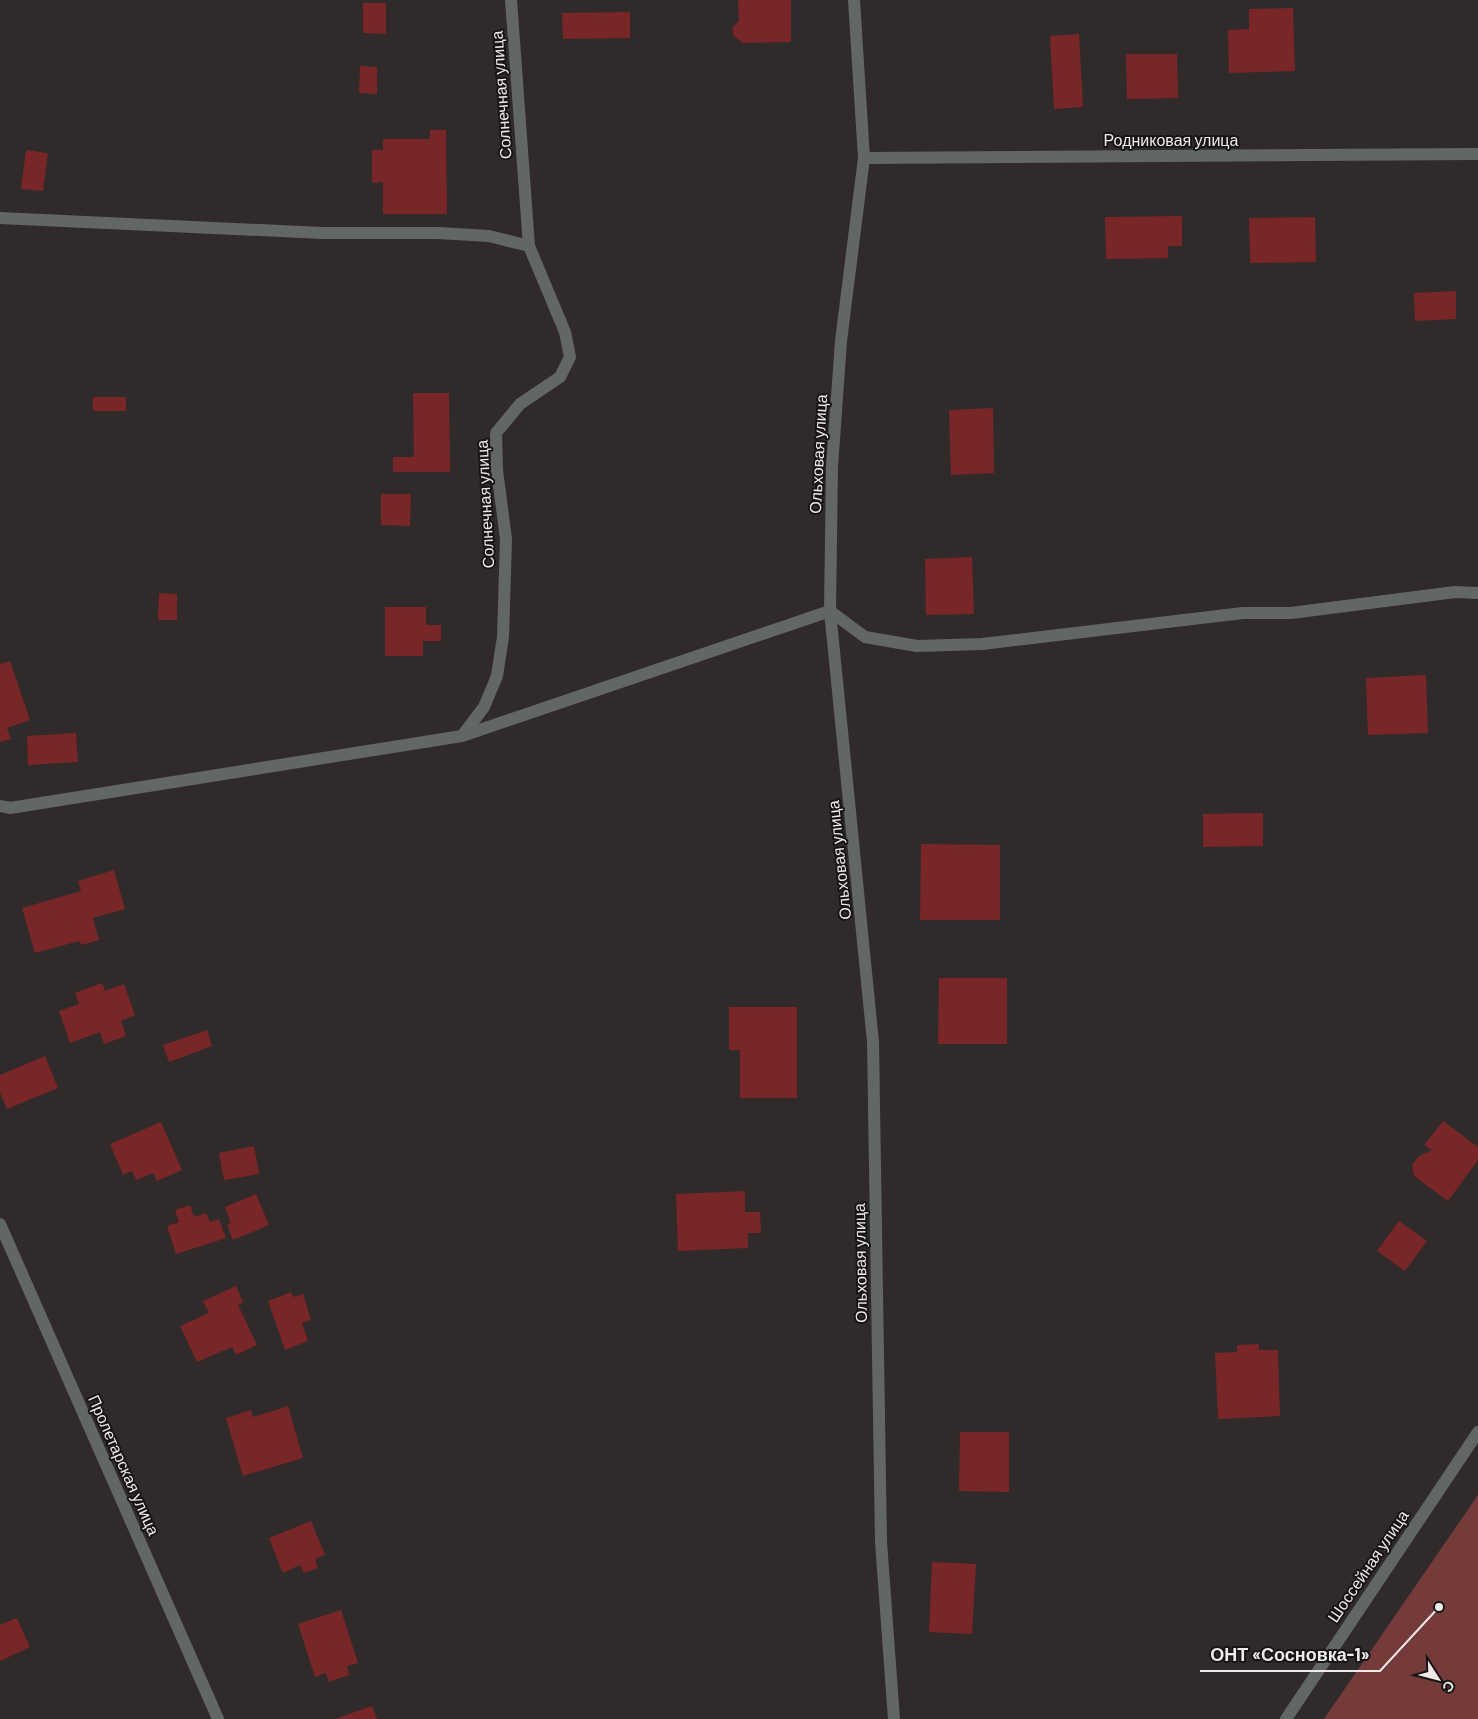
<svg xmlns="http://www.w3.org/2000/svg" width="1478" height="1719" font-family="Barlow,sans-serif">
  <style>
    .green { fill: #743b3a }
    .building { fill: #782628 }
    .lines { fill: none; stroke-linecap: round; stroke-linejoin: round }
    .service { stroke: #636667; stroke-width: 12 }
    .minor { stroke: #636667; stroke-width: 12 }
    .tertiary { stroke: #636667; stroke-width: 12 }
    .labels { text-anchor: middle; stroke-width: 4; stroke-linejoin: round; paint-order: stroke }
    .street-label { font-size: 16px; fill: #eeeaea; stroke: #161414 }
    .leader { fill: none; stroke: #eeeaea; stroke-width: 2 }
    .callout-dot { fill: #eeeaea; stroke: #161414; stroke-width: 2 }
    .callout-label { font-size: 18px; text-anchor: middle; font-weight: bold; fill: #eeeaea; stroke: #161414; stroke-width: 4; stroke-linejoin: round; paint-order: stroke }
  </style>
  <rect width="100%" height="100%" fill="#302b2a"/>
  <!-- green -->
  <path class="green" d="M1478,1495V1719H1324Z"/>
  <!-- building -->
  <path class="building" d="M738,0H791V42L743,43L733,35V27L739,21Z
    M363,3H386V34L363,33Z
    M1293,8L1295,71L1229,73L1228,30L1249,29V9Z
    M630,12V38L563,39L562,13Z
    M1079,34L1083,107L1054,109L1050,36Z
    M1126,54H1177L1178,98L1127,99Z
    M360,66L377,67V94L359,93Z
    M430,130H446L447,214H383V182L372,183V150H383V139H430Z
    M26,150L48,153L43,191L21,189Z
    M1182,216V246H1168V258L1106,259L1105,217Z
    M1315,217L1316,262L1250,263L1249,218Z
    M1456,291V319L1415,321L1414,293Z
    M413,393H449L450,472H393V457H414Z
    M93,397H126V411H93Z
    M993,408L994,473L951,475L949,410Z
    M381,494H411L410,526L381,525Z
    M972,557L974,614L926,615L925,559Z
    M159,593L177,594V620H158Z
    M385,607H426V625H441V641H423V656H385Z
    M10,661L30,720L7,728L11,739L0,742V664Z
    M1426,675L1428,733L1368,735L1366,678Z
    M76,733L78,762L28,765L27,736Z
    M1263,813V846L1203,847V814Z
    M921,844L1000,845V920H920Z
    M114,870L125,909L93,918L99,940L81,945L79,941L35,953L22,908L81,891L78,881Z
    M939,978H1007V1044H938Z
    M102,983L105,991L124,984L135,1015L121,1021L126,1036L104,1044L100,1032L70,1043L59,1011L79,1004L75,993Z
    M729,1007H797V1098H740V1050H729Z
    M207,1030L212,1046L169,1062L163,1045Z
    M45,1056L58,1088L7,1109L0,1092V1075Z
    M1443,1121L1478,1147V1160L1448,1201L1414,1176L1412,1165L1419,1156L1432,1150L1424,1145Z
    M161,1122L182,1170L157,1181L153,1173L136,1180L132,1171L123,1175L110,1144Z
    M254,1146L259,1174L224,1180L219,1153Z
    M745,1191V1212H760L761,1233H748V1248L678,1251L676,1194Z
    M256,1194L269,1225L233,1240L227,1224L231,1223L225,1207Z
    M190,1205L194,1217L206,1213L210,1222L219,1219L226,1238L176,1254L167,1226L179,1222L175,1210Z
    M1399,1221L1427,1241L1405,1271L1377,1251Z
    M236,1286L243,1302L238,1305L257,1345L236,1355L232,1347L197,1362L180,1326L209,1313L203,1301Z
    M291,1292L293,1297L303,1294L311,1320L302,1323L308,1341L285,1350L268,1301Z
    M1259,1344V1350H1278L1280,1416L1218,1419L1215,1353L1237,1352V1345Z
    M288,1406L303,1458L243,1476L226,1418L251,1410L253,1417Z
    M960,1432H1009V1492L959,1491Z
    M311,1521L325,1555L315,1559L318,1568L304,1573L300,1565L283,1573L269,1538Z
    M932,1562L976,1564L972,1634L929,1632Z
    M341,1610L358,1663L347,1666L349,1675L329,1682L326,1673L315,1677L298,1624Z
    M17,1618L30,1647L0,1661V1625Z
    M372,1706L377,1719H335Z"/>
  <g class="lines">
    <!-- service -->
    <path class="service" d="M0,218L323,233H438L489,236L529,246
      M830,611L865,637L917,646L982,644L1243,613H1291L1455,592L1478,593"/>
    <!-- minor -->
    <path class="minor" d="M854,0L864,158L841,341L832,467L830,611L873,1042L881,1542L894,1719
      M864,158L1478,154
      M462,736L484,707L497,676L503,637L506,539L497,470L496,433L520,404L560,377L570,357L565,332L529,246L511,0
      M0,806L10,808L462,736L830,611
      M1286,1719L1478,1432"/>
    <!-- tertiary -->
    <path class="tertiary" d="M0,1224L218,1719"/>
  </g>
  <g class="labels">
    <!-- street labels -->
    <g class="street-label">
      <text transform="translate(501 95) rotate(-94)" y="6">Солнечная улица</text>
      <text x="1171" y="146">Родниковая улица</text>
      <text transform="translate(818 454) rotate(-87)" y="6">Ольховая улица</text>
      <text transform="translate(485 504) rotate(-93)" y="6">Солнечная улица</text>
      <text transform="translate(839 860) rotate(-96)" y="6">Ольховая улица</text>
      <text transform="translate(860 1263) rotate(-91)" y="6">Ольховая улица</text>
      <text transform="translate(124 1465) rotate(66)" y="6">Пролетарская улица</text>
      <text transform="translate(1368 1566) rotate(-56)" y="6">Шоссейная улица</text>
    </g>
  </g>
  <!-- callouts -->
  <path class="leader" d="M1439 1607L1380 1671H1200"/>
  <circle class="callout-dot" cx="1439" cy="1607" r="5"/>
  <g class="callout-label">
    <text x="1290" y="1661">ОНТ «Сосновка-1»</text>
  </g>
  <!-- north arrow -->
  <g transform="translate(1438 1679) rotate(126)" stroke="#161414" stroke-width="4" paint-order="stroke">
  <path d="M0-4L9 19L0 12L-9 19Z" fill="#eeeaea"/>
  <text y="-8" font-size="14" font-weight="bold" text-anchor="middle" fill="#eeeaea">С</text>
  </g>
</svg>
